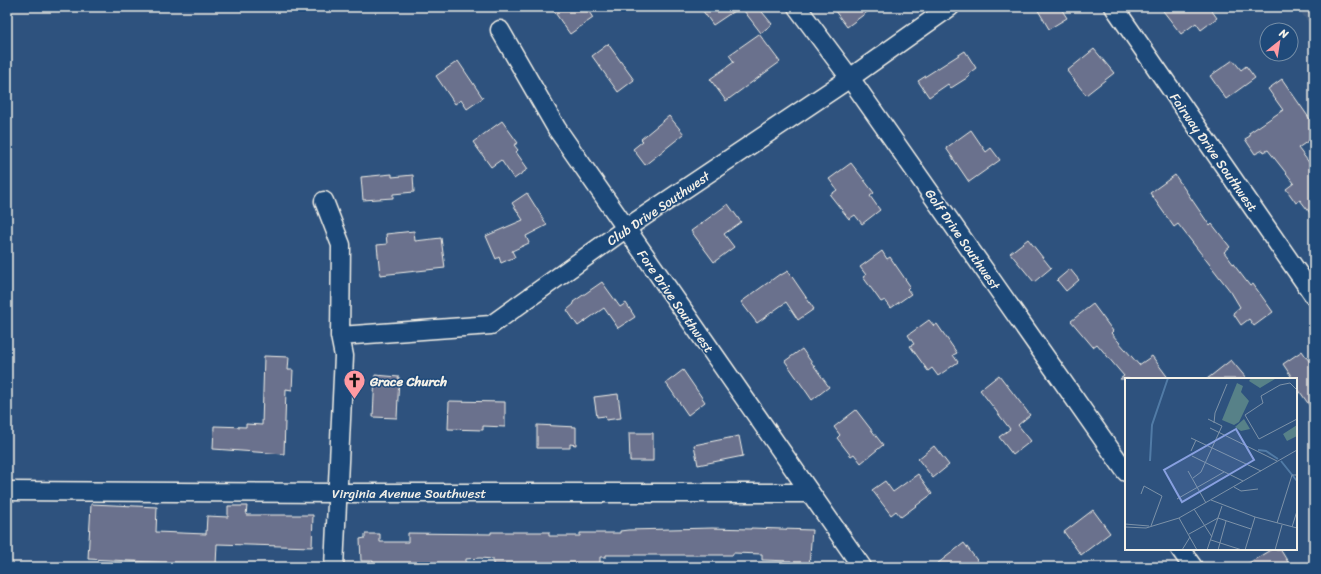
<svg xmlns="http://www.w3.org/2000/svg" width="1321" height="574" font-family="Sriracha,sans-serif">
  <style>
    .built { fill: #405b82 }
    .building { fill: #6a718d; stroke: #f4f1e8 }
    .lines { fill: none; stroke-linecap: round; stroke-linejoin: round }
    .minor-casing { stroke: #f4f1e8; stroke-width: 21 }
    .minor { stroke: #1f4a7a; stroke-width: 18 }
    .labels { text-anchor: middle; stroke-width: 3; stroke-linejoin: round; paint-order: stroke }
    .street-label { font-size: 13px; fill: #f4f1e8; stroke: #1f4a7a }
    .poi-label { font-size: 13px; font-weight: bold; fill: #f4f1e8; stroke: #1f4a7a; text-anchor: start }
    .inset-river { fill: none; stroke: #517ba6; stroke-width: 2 }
    .inset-road { fill: none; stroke: #7d92a8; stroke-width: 1 }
    .view { fill: #88a0e0; fill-opacity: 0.15; stroke: #88a0e0; stroke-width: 2 }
    .inset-edge { fill: none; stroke: #f4f1e8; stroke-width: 2 }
  </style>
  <rect width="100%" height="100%" fill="#2e527e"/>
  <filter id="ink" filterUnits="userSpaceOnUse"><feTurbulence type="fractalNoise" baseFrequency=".025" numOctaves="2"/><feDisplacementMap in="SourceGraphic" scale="8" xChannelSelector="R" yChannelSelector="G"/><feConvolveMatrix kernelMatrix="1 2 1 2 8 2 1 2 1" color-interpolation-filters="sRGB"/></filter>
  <g filter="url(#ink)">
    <!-- built -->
    <path class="built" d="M1297,7H1314V30Z"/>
    <!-- building -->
    <path class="building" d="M551,7H586L593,18L570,34Z
      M700,7H740L713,25Z
      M741,7H758L772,24L761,33Z
      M832,7H874L847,27Z
      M1036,7H1060L1067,18L1049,29Z
      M1160,7H1209L1217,18L1201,30L1196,23L1181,34Z
      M759,34L780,62L726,101L710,79L734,62L729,55Z
      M608,44L634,80L618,92L592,56Z
      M1094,49L1114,73L1086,95L1067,71Z
      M965,51L976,68L968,74L970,76L951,88L948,84L929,97L918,81Z
      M1233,60L1241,70L1246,66L1255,78L1226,99L1210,76Z
      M458,61L483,98L467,109L461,100L455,104L436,76Z
      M1282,79L1314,125V137L1298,148L1314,169V218L1300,200L1296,203L1286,189L1294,183L1268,150L1264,152L1263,150L1255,154L1245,139L1250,136L1249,133L1283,110L1268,89Z
      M669,116L684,134L645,165L633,149L643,141L641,139Z
      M502,121L518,143L514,145L518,150L516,152L528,169L514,179L501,160L491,167L473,142Z
      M971,130L986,152L991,148L1000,160L969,182L946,148Z
      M851,163L874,193L870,196L880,210L862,224L855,215L849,219L830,195L837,190L829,179Z
      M392,174V177L413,175L414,192L393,194V198L363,200L361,177Z
      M1175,175L1210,226L1212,224L1230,247L1224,252L1250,286L1253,284L1273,312L1254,326L1249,319L1241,325L1233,313L1240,307L1231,292L1178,224L1174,227L1150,193Z
      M527,193L547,225L526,236L529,243L512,251L515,257L501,263L499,257L496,259L486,236L523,220L512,203Z
      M728,204L741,222L724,234L734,247L714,262L691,231Z
      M414,231L415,241L441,238L445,268L380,275L377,245L387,244L386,234Z
      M1028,239L1051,268L1034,282L1010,253Z
      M882,251L887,259L890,257L910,286L907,289L911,294L891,308L885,300L881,302L863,277L866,275L860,267Z
      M1070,269L1079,280L1066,291L1057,280Z
      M788,271L814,309L798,320L786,302L757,323L741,302L780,274L781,275Z
      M602,282L620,307L626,303L635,317L618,328L604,308L578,326L567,310L574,304L573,302Z
      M1093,304L1113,331L1111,333L1139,365L1152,356L1169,379H1120L1124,376L1118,369L1097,344L1093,347L1071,321Z
      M929,320L934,326L937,324L957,353L953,355L958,362L938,376L932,368L928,371L910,346L914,344L908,335Z
      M802,349L829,387L812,400L785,361Z
      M1302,351L1314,368V412L1296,386V379H1293L1283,364Z
      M264,356L289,357L288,370H293L292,390L286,389L284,454L213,449L214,426L246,427V424L262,425Z
      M1231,360L1247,379H1207Z
      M683,370L705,402L688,415L666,383Z
      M375,375L399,377L397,418L373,417Z
      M999,375L1030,415L1018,425L1031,441L1013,455L999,437L1010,429L980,390Z
      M618,394L621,418L606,420L605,416L597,417L594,397Z
      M449,401L505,402V427L483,426V430L448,429Z
      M856,410L883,445L861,463L854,454L851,456L837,438L840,435L834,427Z
      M537,425L576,427V445L570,444V448H537Z
      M629,433H653V461H630Z
      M739,436L743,456L698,465L694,445Z
      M934,446L949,465L933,478L918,459Z
      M918,474L932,494L901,517L896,511L891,515L872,490L885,481L893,492Z
      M91,504L157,507L156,532L206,534L207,516L228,517V506H247L246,515H313L312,547L217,544L216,565L88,559Z
      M1093,510L1110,533L1081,555L1064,532Z
      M712,528L751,529V528L812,530L809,567H791V561L762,560V554L733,553V555H606V557H600V565H559V567H534V564L493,565V559L480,558L466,559V566L387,564V567H373V561H361L360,539L365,538V534H380V542H408V533L491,534V532H549V536H580V533H620V531L628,530Z
      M964,543L982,567H933Z
      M1272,549H1280L1291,567H1242Z"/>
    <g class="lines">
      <defs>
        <path id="minor" d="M797,7L850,78L1126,472
          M1114,7L1314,296
          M500,30L557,129L862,567
          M324,201L341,245L340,336L344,356L334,567
          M340,336L491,325L625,229L850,78L950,7
          M7,491L337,493H810
          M1180,549L1193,567"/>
      </defs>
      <!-- minor casing -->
      <use href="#minor" class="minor-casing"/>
      <!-- minor -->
      <use href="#minor" class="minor"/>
    </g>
  </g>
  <!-- icons -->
  <defs>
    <symbol id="church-pin" viewBox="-11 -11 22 30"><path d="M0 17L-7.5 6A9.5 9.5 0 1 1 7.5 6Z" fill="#ff9aa2" stroke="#1f4a7a"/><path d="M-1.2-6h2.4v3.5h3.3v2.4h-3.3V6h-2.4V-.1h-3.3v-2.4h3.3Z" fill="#111"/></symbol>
  </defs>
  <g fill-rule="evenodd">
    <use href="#church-pin" x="342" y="368" width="25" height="34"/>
  </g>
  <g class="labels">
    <!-- street labels -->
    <g class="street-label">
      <text transform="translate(1214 152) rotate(55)" y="5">Fairway Drive Southwest</text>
      <text transform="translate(658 208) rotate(-34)" y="5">Club Drive Southwest</text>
      <text transform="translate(963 239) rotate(55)" y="5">Golf Drive Southwest</text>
      <text transform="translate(676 301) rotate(55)" y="5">Fore Drive Southwest</text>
      <text x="409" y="498">Virginia Avenue Southwest</text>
    </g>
    <!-- poi labels -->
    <g class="poi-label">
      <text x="370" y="386">Grace Church</text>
    </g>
  </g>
  <!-- overview -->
  <g transform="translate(1125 378)">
    <rect width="172" height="172" fill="#2e527e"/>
    <path d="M126,0H149L150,1L135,10L124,3ZM112,5L118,8L116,14L124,23L114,44L109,47L97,42ZM119,41L125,51L116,53L110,49ZM172,47V58L162,63L158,56Z" fill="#578188"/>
    <path class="inset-river" d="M133,72L141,73L153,81M25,83L27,47L43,0M156,83L172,103"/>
    <path class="inset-road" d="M172,12L165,5L155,7L136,18L138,25L120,37L134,61L172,41M89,45L90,35L102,6M85,50L152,83M66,60L136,93M66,73L71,62M67,78L118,103M63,93L81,125M68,100L76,94L97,48L83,41M109,109L116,113L133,111M16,116L19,108L37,118L26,148M52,121L99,94M86,122L130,139L172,150M69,131L87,159M54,140L72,172M152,145L167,97H172M0,146L24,148M0,149L21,150L54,140L172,72M167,149L172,133M64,156L93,140L126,151M86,162L117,172M57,172L65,159M82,172L97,128M93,172L101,143M120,172L130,139M150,172L157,147"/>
    <path class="view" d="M111,51L129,82L57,124L39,92Z"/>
    <rect width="172" height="172" class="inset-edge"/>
  </g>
  <!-- margin -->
  <rect width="1321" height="574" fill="none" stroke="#1f4a7a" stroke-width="24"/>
  <rect x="12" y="12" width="1297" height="550" fill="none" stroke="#f4f1e8" stroke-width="1.5" filter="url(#ink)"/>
  <!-- north arrow -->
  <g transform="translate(1279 42) rotate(30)"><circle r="19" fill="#1f4a7a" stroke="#748da6"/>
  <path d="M0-3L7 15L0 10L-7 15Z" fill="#ff9aa2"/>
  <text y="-6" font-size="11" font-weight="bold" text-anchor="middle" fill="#f4f1e8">N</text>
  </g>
</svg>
